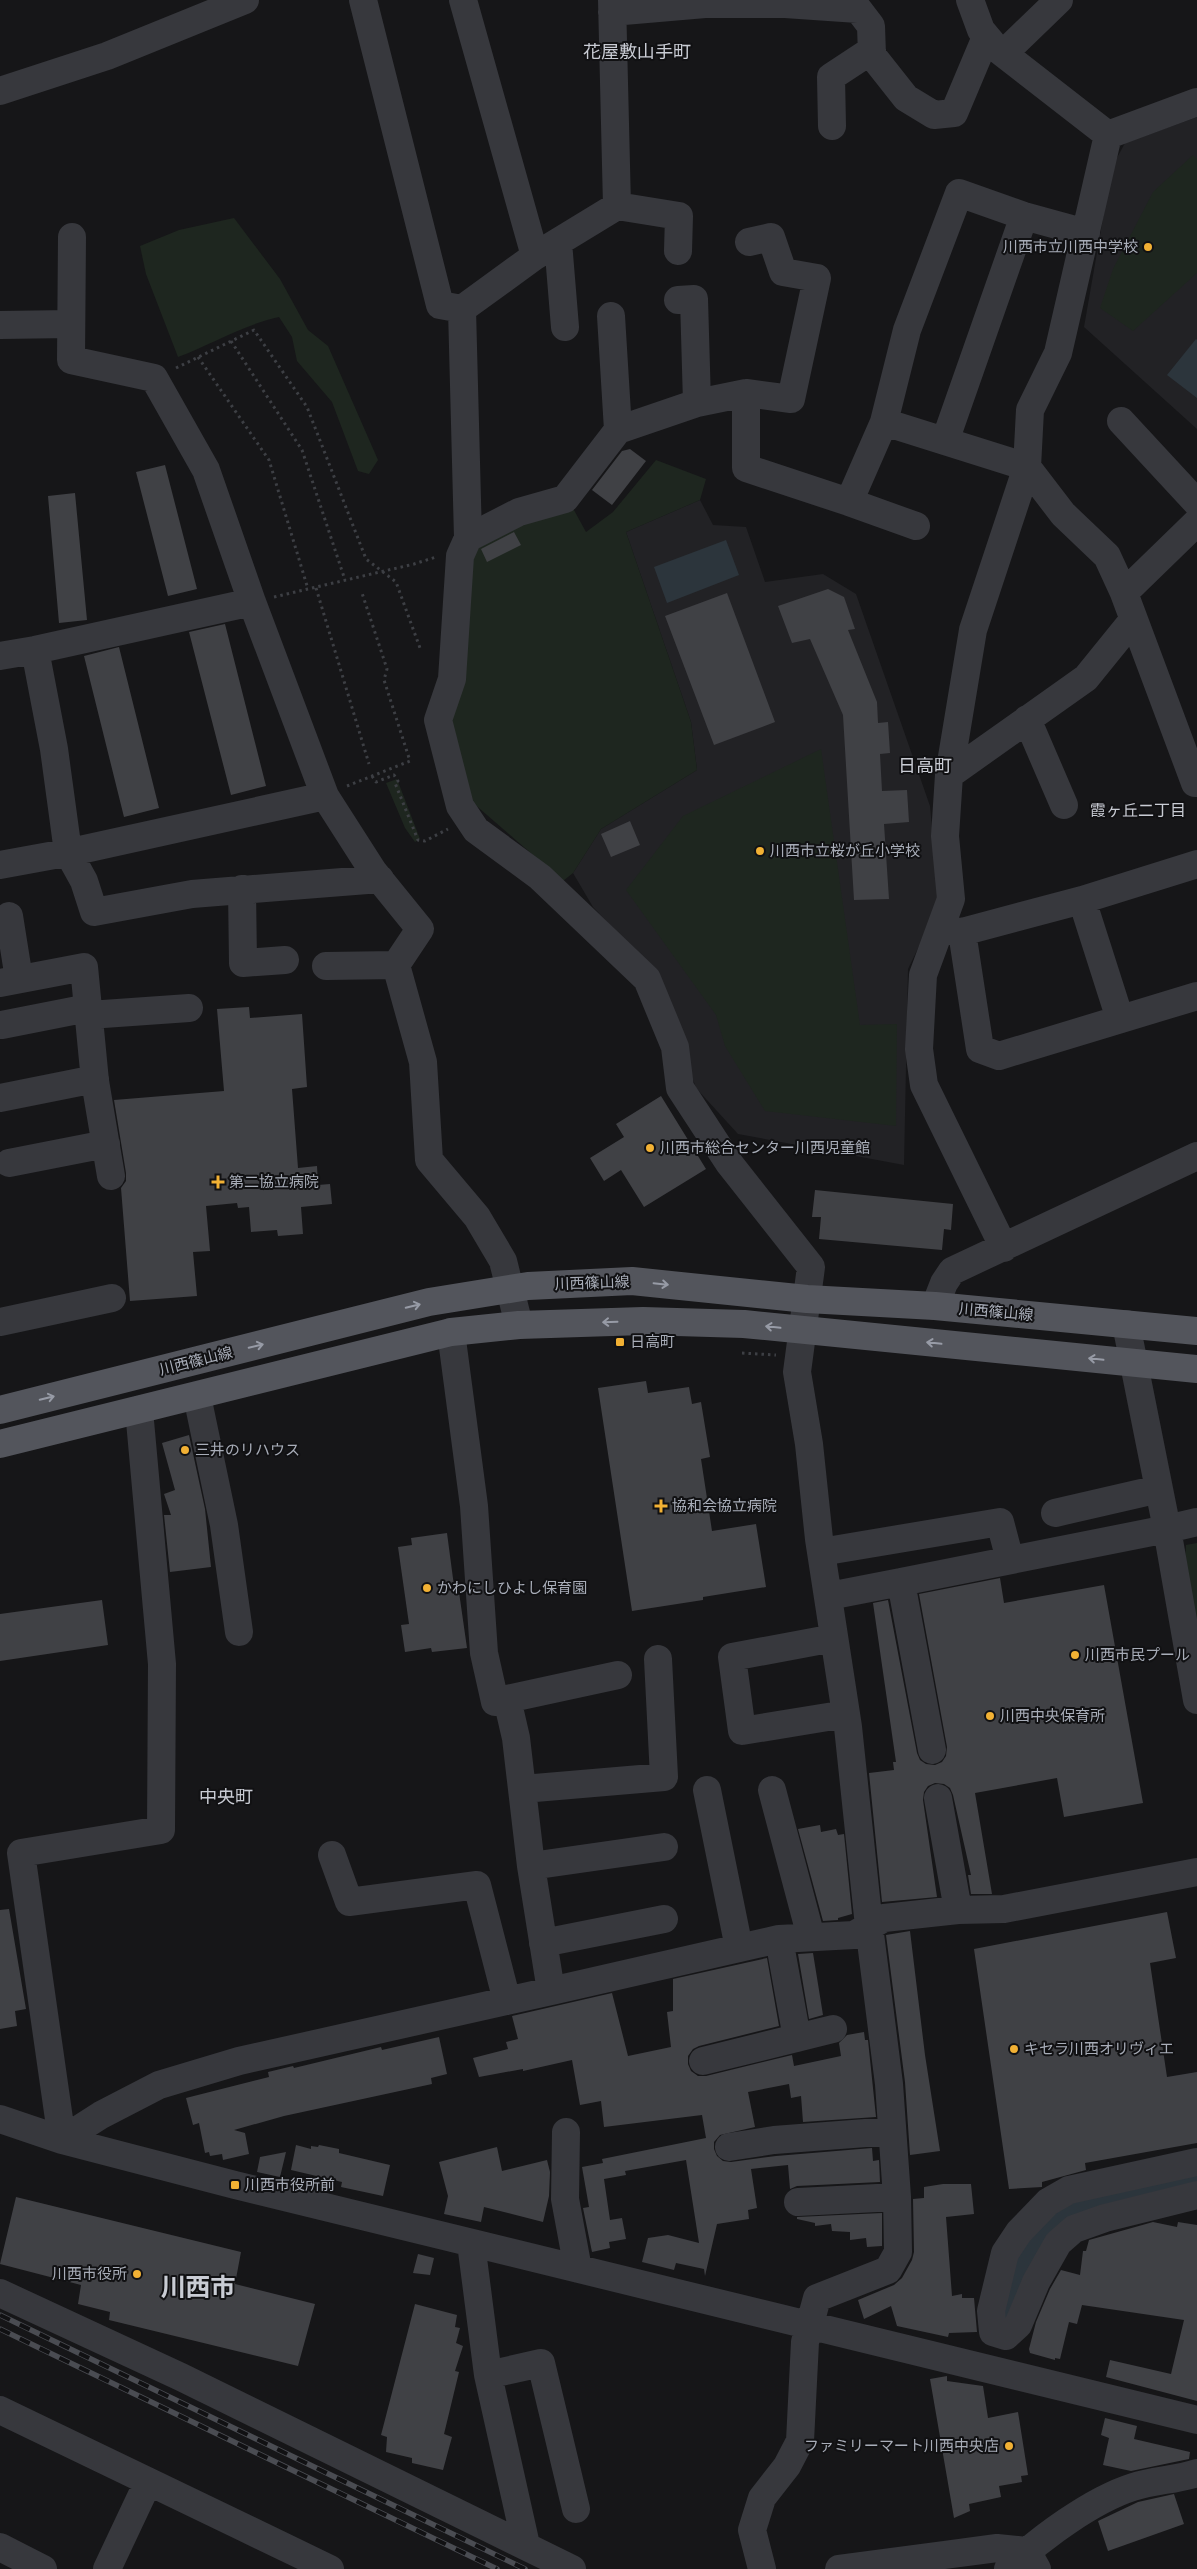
<svg xmlns="http://www.w3.org/2000/svg" width="1197" height="2569" font-family="Figtree,'Noto Sans JP',sans-serif">
  <style>
    .built { fill: #222225 }
    .green { fill: #1e261f }
    .water { fill: #2c353c }
    .lines { fill: none; stroke-linecap: round; stroke-linejoin: round }
    .river { stroke: #2c353c; stroke-width: 38 }
    .building { fill: #404145 }
    .path { stroke: #3d3f44; stroke-width: 3; stroke-dasharray: 2.5 4; stroke-linecap: butt }
    .minor { stroke: #37383d; stroke-width: 28 }
    .major { stroke: #53555c; stroke-width: 28 }
    .rail-casing { stroke: #4a4c52; stroke-width: 5.5 }
    .rail { stroke: #111113; stroke-width: 4; stroke-dasharray: 11; stroke-linecap: butt }
    .oneway { stroke: #979ba6 }
    .poi-dot { fill: #f2b134; stroke: #111113; stroke-width: 2 }
    .labels { text-anchor: middle; stroke-width: 4; stroke-linejoin: round; paint-order: stroke }
    .poi-label { font-size: 15px; fill: #a8adb8; stroke: #111113; text-anchor: start }
    .street-label { font-size: 15px; fill: #a8adb8; stroke: #111113 }
    .neighbourhood-label { font-size: 16px; fill: #c9ccd4; stroke: #111113 }
    .quarter-label { font-size: 18px; fill: #c9ccd4; stroke: #111113 }
    .town-label { font-size: 25px; font-weight: bold; fill: #c9ccd4; stroke: #111113 }
  </style>
  <rect width="100%" height="100%" fill="#161618"/>
  <!-- built -->
  <path class="built" d="M1197,117V429L1084,327L1112,167L1125,143Z
    M700,500L713,525L746,527L765,582L823,574L856,594L930,806L939,905L908,969L904,1165L738,1134L696,1088L656,974L593,907L573,873L601,829L697,770L691,722L626,532Z"/>
  <!-- green -->
  <path class="green" d="M1193,155L1197,159V273L1133,331L1100,308L1113,269L1153,192Z
    M234,218L280,279L308,330L328,346L378,460L369,474L358,471L332,402L297,361L292,337L279,317C243,325 212,344 178,357L146,274L140,246L179,230Z
    M656,460L706,479L700,500L626,532L691,722L697,770L601,829L573,873L563,881L472,802L448,724L475,540L569,501L586,532L613,512Z
    M821,749L860,1025L897,1024L896,1126L765,1111L725,1046L716,1015L626,890L683,816Z
    M397,779L420,839L415,842L405,828L386,783Z
    M1197,1543V1627L1185,1562L1186,1545Z"/>
  <!-- water -->
  <path class="water" d="M1196,339L1197,340V398L1167,375Z
    M726,540L739,575L667,603L654,567Z"/>
  <g class="lines">
    <!-- river -->
    <path class="river" d="M1007,2308L1033,2244L1067,2209L1197,2177"/>
  </g>
  <!-- building -->
  <path class="building" d="M630,449L646,461L612,505L592,490L622,451Z
    M165,465L197,589L168,596L136,472Z
    M75,493L87,620L59,623L48,496Z
    M514,532L521,545L487,562L481,549Z
    M828,589L844,597L855,629L848,630L877,702L878,723L888,722L890,753L880,754L882,791L907,790L909,822L884,824L889,899L854,900L843,715L810,639L792,643L778,606Z
    M727,593L775,722L714,745L665,616Z
    M225,624L266,786L231,795L189,632Z
    M119,647L159,808L124,817L84,656Z
    M630,821L640,845L611,857L601,834Z
    M249,1007L250,1018L302,1014L307,1087L292,1089L298,1168L317,1166L318,1185L330,1184L332,1204L301,1207L303,1234L278,1236L277,1230L251,1232L249,1207L238,1208L237,1203L206,1206L210,1251L193,1252L197,1296L130,1301L121,1188L126,1181V1173L114,1100L224,1091L217,1009Z
    M661,1096L706,1169L644,1207L621,1170L604,1181L590,1158L624,1137L616,1124Z
    M815,1190L953,1204L951,1230L944,1229L942,1250L819,1239L821,1217H812Z
    M646,1381L648,1393L689,1387L692,1404L701,1402L710,1457L701,1459L712,1531L756,1524L766,1587L703,1597V1600L632,1611L598,1388Z
    M189,1435L205,1509L211,1567L170,1572L164,1515H171L164,1494L175,1490L162,1443Z
    M447,1533L454,1586L458,1585L467,1648L432,1652L431,1648L405,1652L401,1625L409,1624L398,1547L412,1545L411,1538Z
    M1000,1578L1004,1603L1104,1585L1143,1803L1064,1817L1057,1778L975,1793L992,1894H971L968,1875H971L953,1795L950,1788L944,1784L935,1783L928,1786L924,1792L923,1800L937,1897L882,1902L869,1773L894,1770L893,1762H896L873,1603L888,1600L917,1753L920,1760L926,1764L935,1765L942,1762L946,1756L947,1747L919,1594Z
    M102,1600L108,1645L0,1661V1614Z
    M820,1825L821,1832L836,1829L838,1835L844,1834L852,1914L838,1918V1920L823,1921L798,1829Z
    M9,1909L26,2009L15,2011L17,2026L0,2029V1910Z
    M1167,1912L1176,1958L1150,1963L1167,2077L1197,2072V2143L1085,2163L1086,2170L1042,2182V2187L1009,2189L974,1949Z
    M910,1931L925,2055L940,2151L910,2155L905,2082L886,1935Z
    M813,1953L823,2015L809,2019L798,1954Z
    M767,1958L779,2026L699,2046L693,2049L688,2056V2064L691,2071L698,2076H706L792,2055L794,2066L841,2056L839,2043L847,2035L864,2032L865,2040H868L876,2117L803,2122L801,2096L791,2098L789,2084L748,2092L755,2127L720,2135L714,2142V2149L717,2156L723,2161L731,2162L776,2156L872,2148L873,2161L879,2160L880,2182L797,2186L790,2189L788,2165L751,2169L757,2208L748,2210L749,2219L717,2224L705,2276L704,2269L676,2263L674,2270L642,2262L648,2238L668,2235L699,2243L686,2160L625,2171L626,2175L604,2179L610,2220L622,2218L626,2239L609,2242L610,2248L592,2252L583,2208L589,2207L582,2167L603,2163L602,2159L706,2138L702,2115L604,2127L601,2101L580,2105L572,2060L523,2071V2069L479,2077L473,2058L508,2049L506,2042L518,2039L512,2016L612,1993L628,2056L671,2047L667,2012L673,2011V1979Z
    M439,2037L447,2074L431,2078L432,2084L284,2116L234,2130L245,2133L249,2154L223,2160L222,2154L210,2156L209,2152L205,2153L199,2123L193,2125L186,2098L269,2077L268,2072L293,2066L294,2068L381,2047L382,2050Z
    M296,2145L311,2149V2146L318,2147L319,2145L339,2149V2153L390,2165L383,2196L341,2187L342,2182L291,2170Z
    M497,2147L502,2171L547,2160L550,2172L549,2196L543,2222L484,2207L481,2222L444,2214L448,2196L439,2162Z
    M286,2152L280,2177L257,2172L260,2157Z
    M943,2184H971L974,2214L946,2217L952,2296L962,2294V2298H974L977,2332L949,2333L948,2337L897,2326L891,2306L864,2319L858,2300L894,2285L902,2278L912,2260L914,2252L913,2199L924,2198V2187Z
    M16,2197L241,2252L235,2284L315,2304L298,2366L109,2320L110,2312L78,2304L81,2285L0,2264Z
    M882,2213V2246L867,2247L866,2238L850,2240V2232L832,2231L831,2224L815,2226V2223L797,2219V2217Z
    M1153,2222L1177,2227L1178,2222L1197,2225V2401L1106,2377L1110,2360L1171,2374L1184,2320L1082,2305L1077,2324L1069,2322L1060,2359L1055,2358V2360L1030,2353L1029,2349L1036,2322L1050,2289L1061,2270L1080,2275L1083,2251H1086L1089,2240Z
    M418,2254L434,2258L430,2275L413,2273Z
    M415,2304L457,2315L455,2327L460,2328L456,2343L463,2346L455,2371L459,2372L444,2434L452,2437L443,2470L412,2463V2458L386,2452L387,2437L381,2435Z
    M947,2376V2381L983,2386L988,2418L1018,2412L1028,2475L1021,2476L1022,2482L999,2486L1001,2497L969,2504L970,2511L954,2518L930,2379Z
    M1105,2418L1137,2426L1134,2439L1190,2452L1189,2459L1131,2471L1103,2465L1109,2438L1101,2435Z
    M1174,2494L1184,2524L1108,2551L1098,2521L1138,2502Z"/>
  <g class="lines">
    <!-- path -->
    <path class="path" d="M231,341L302,450L345,580
      M198,357L269,460L308,589
      M176,368L254,330L307,407L366,559L396,582L420,648
      M316,588L369,764
      M274,597L414,564L436,557
      M372,776L376,782L394,775L398,781L395,783L418,840L425,841L448,829
      M347,786L410,761L384,680L387,669L362,593
      M742,1353L776,1355"/>
    <!-- minor -->
    <path class="minor" d="M363,0L440,305L462,309
      M463,0L535,256L462,309L468,538L460,556L452,679L438,720L460,806L476,830L540,877L647,979L675,1047L680,1088L729,1163L811,1267L797,1372L809,1444L819,1539L848,1727L869,1926L889,2084L897,2197L898,2252L888,2270L817,2298L805,2342L800,2441L787,2466L762,2498L752,2530L762,2569
      M970,0L981,30L996,48L1108,135
      M612,12L705,4H785L858,9L871,26L872,55L906,98L934,115L954,113L986,37
      M1004,53L1059,0
      M0,91L107,56L245,0
      M832,126L831,77L872,50
      M617,206L679,216L678,251
      M72,237L71,360L154,378L206,470L252,602L325,796L373,871L420,929L396,965L423,1062L429,1160L477,1217L503,1261L519,1325
      M558,242L565,327
      M535,256L617,206L612,0
      M678,300L694,299L697,403
      M611,316L618,430
      M0,325L71,324
      M746,393L791,399L817,278L783,272L771,237L749,242
      M1121,421L1197,503
      M884,422L1027,467L973,630L949,775L945,836L951,899L923,975L919,1049L924,1085L1004,1248
      M945,441L1024,216
      M849,502L916,526
      M468,538L519,512L565,499L618,430L697,403L746,393V468L849,502L884,422L907,330L959,193L1024,216L1086,233
      M1124,593L1197,522
      M35,650L54,749L68,852L84,881L94,912L192,894L380,879
      M0,656L35,650L252,602
      M1027,719L1064,805
      M949,775L1086,678L1133,620
      M1195,783L1124,593L1107,556L1063,514L1027,467L1030,410L1058,353L1108,135L1197,102
      M0,865L71,852L325,796
      M242,889L243,963L285,960
      M1082,900L1120,1019
      M9,916L19,979
      M943,929L962,932L1082,900L1197,864
      M962,932L980,1049L999,1056L1197,996
      M326,966L396,965
      M0,983L84,967L95,1081L111,1176
      M89,1015L189,1008
      M2,1025L88,1008
      M0,1098L95,1079
      M9,1163L106,1144
      M935,1306L944,1283L952,1271L1197,1156
      M0,1322L112,1298
      M1126,1324L1167,1529L1197,1522
      M197,1396L224,1525L239,1632
      M139,1410L162,1664L161,1830L21,1853L62,2140L101,2115L159,2085L239,2061L551,1991L531,1866L516,1738L507,1699L495,1702L484,1653L474,1506L451,1332
      M1055,1513L1159,1489
      M821,1552L1000,1522L1010,1560
      M901,1582L1167,1529L1197,1700
      M829,1596L901,1582L932,1750
      M834,1638L732,1657L742,1731L846,1714
      M507,1699L618,1675
      M523,1789L664,1777L658,1659
      M707,1790L739,1948
      M772,1790L811,1937
      M938,1798L958,1910
      M332,1855L349,1902L477,1885L507,2001
      M531,1866L664,1847
      M779,1939L797,2038
      M543,1943L664,1919
      M551,1991L779,1939L854,1935L884,1918L958,1910L1004,1909L1197,1872
      M703,2061L833,2029
      M0,2119L62,2140L235,2185L1197,2420
      M566,2132L565,2199L578,2269
      M729,2147L774,2140L892,2131
      M1197,2162L1069,2190L1048,2202L1019,2232L1005,2253L991,2311L993,2332L1006,2336L1018,2325L1036,2282L1058,2243L1074,2229L1105,2218L1197,2195
      M798,2202L897,2197
      M471,2243L488,2375L526,2545
      M0,2293L181,2377L572,2569
      M488,2375L541,2363L576,2509
      M0,2410L330,2569
      M0,2547L43,2569
      M107,2569L148,2482
      M839,2569L997,2548L1027,2551L1037,2569
      M1008,2569C1039,2539 1092,2500 1133,2487C1154,2480 1176,2480 1197,2473"/>
    <!-- major -->
    <path class="major" d="M0,1410L429,1302L528,1286L632,1281L807,1299L935,1306L1197,1331
      M0,1444L451,1332L519,1325L643,1321L744,1324L1197,1369"/>
    <defs>
      <path id="rail" d="M0,2315L525,2569
        M0,2329L497,2569"/>
    </defs>
    <!-- rail casing -->
    <use href="#rail" class="rail-casing"/>
    <!-- rail -->
    <use href="#rail" class="rail"/>
  </g>
  <!-- one-way arrows -->
  <defs><path id="oneway-shaft" d="M-6 0H5M1.5-3L5.5 0L1.5 3" fill="none" stroke-width="1.6" stroke-linecap="round" stroke-linejoin="round" transform="scale(1.25)"/></defs>
  <g class="oneway">
    <use href="#oneway-shaft" transform="translate(661 1284) rotate(6)"/>
    <use href="#oneway-shaft" transform="translate(413 1306) rotate(-14)"/>
    <use href="#oneway-shaft" transform="translate(610 1322) rotate(178)"/>
    <use href="#oneway-shaft" transform="translate(773 1327) rotate(-174)"/>
    <use href="#oneway-shaft" transform="translate(934 1343) rotate(-174)"/>
    <use href="#oneway-shaft" transform="translate(256 1346) rotate(-14)"/>
    <use href="#oneway-shaft" transform="translate(1096 1359) rotate(-174)"/>
    <use href="#oneway-shaft" transform="translate(47 1398) rotate(-14)"/>
  </g>
  <!-- markers -->
  <g class="poi-dot">
    <circle cx="1148" cy="247" r="5"/>
    <circle cx="760" cy="851" r="5"/>
    <circle cx="650" cy="1148" r="5"/>
    <path d="M215.5 1174.5h5v5h5v5h-5v5h-5v-5h-5v-5h5z"/>
    <rect x="615" y="1337" width="10" height="10" rx="2.5"/>
    <circle cx="185" cy="1450" r="5"/>
    <path d="M658.5 1498.5h5v5h5v5h-5v5h-5v-5h-5v-5h5z"/>
    <circle cx="427" cy="1588" r="5"/>
    <circle cx="1075" cy="1655" r="5"/>
    <circle cx="990" cy="1716" r="5"/>
    <circle cx="1014" cy="2049" r="5"/>
    <rect x="230" y="2180" width="10" height="10" rx="2.5"/>
    <circle cx="137" cy="2274" r="5"/>
    <circle cx="1009" cy="2446" r="5"/>
  </g>
  <g class="labels">
    <!-- poi labels -->
    <g class="poi-label">
      <text x="1138" y="252" text-anchor="end">川西市立川西中学校</text>
      <text x="770" y="856">川西市立桜が丘小学校</text>
      <text x="660" y="1153">川西市総合センター川西児童館</text>
      <text x="229" y="1187">第二協立病院</text>
      <text x="630" y="1347">日高町</text>
      <text x="195" y="1455">三井のリハウス</text>
      <text x="672" y="1511">協和会協立病院</text>
      <text x="437" y="1593">かわにしひよし保育園</text>
      <text x="1085" y="1660">川西市民プール</text>
      <text x="1000" y="1721">川西中央保育所</text>
      <text x="1024" y="2054">キセラ川西オリヴィエ</text>
      <text x="245" y="2190">川西市役所前</text>
      <text x="127" y="2279" text-anchor="end">川西市役所</text>
      <text x="999" y="2451" text-anchor="end">ファミリーマート川西中央店</text>
    </g>
    <!-- street labels -->
    <g class="street-label">
      <text transform="translate(592 1283) rotate(-2)" y="5">川西篠山線</text>
      <text transform="translate(996 1312) rotate(5)" y="5">川西篠山線</text>
      <text transform="translate(196 1361) rotate(-14)" y="5">川西篠山線</text>
    </g>
    <!-- neighbourhood labels -->
    <g class="neighbourhood-label">
      <text x="1138" y="816">霞ヶ丘二丁目</text>
    </g>
    <!-- quarter labels -->
    <g class="quarter-label">
      <text x="637" y="58">花屋敷山手町</text>
      <text x="925" y="772">日高町</text>
      <text x="226" y="1803">中央町</text>
    </g>
    <!-- town labels -->
    <g class="town-label">
      <text x="198" y="2296">川西市</text>
    </g>
  </g>
</svg>
